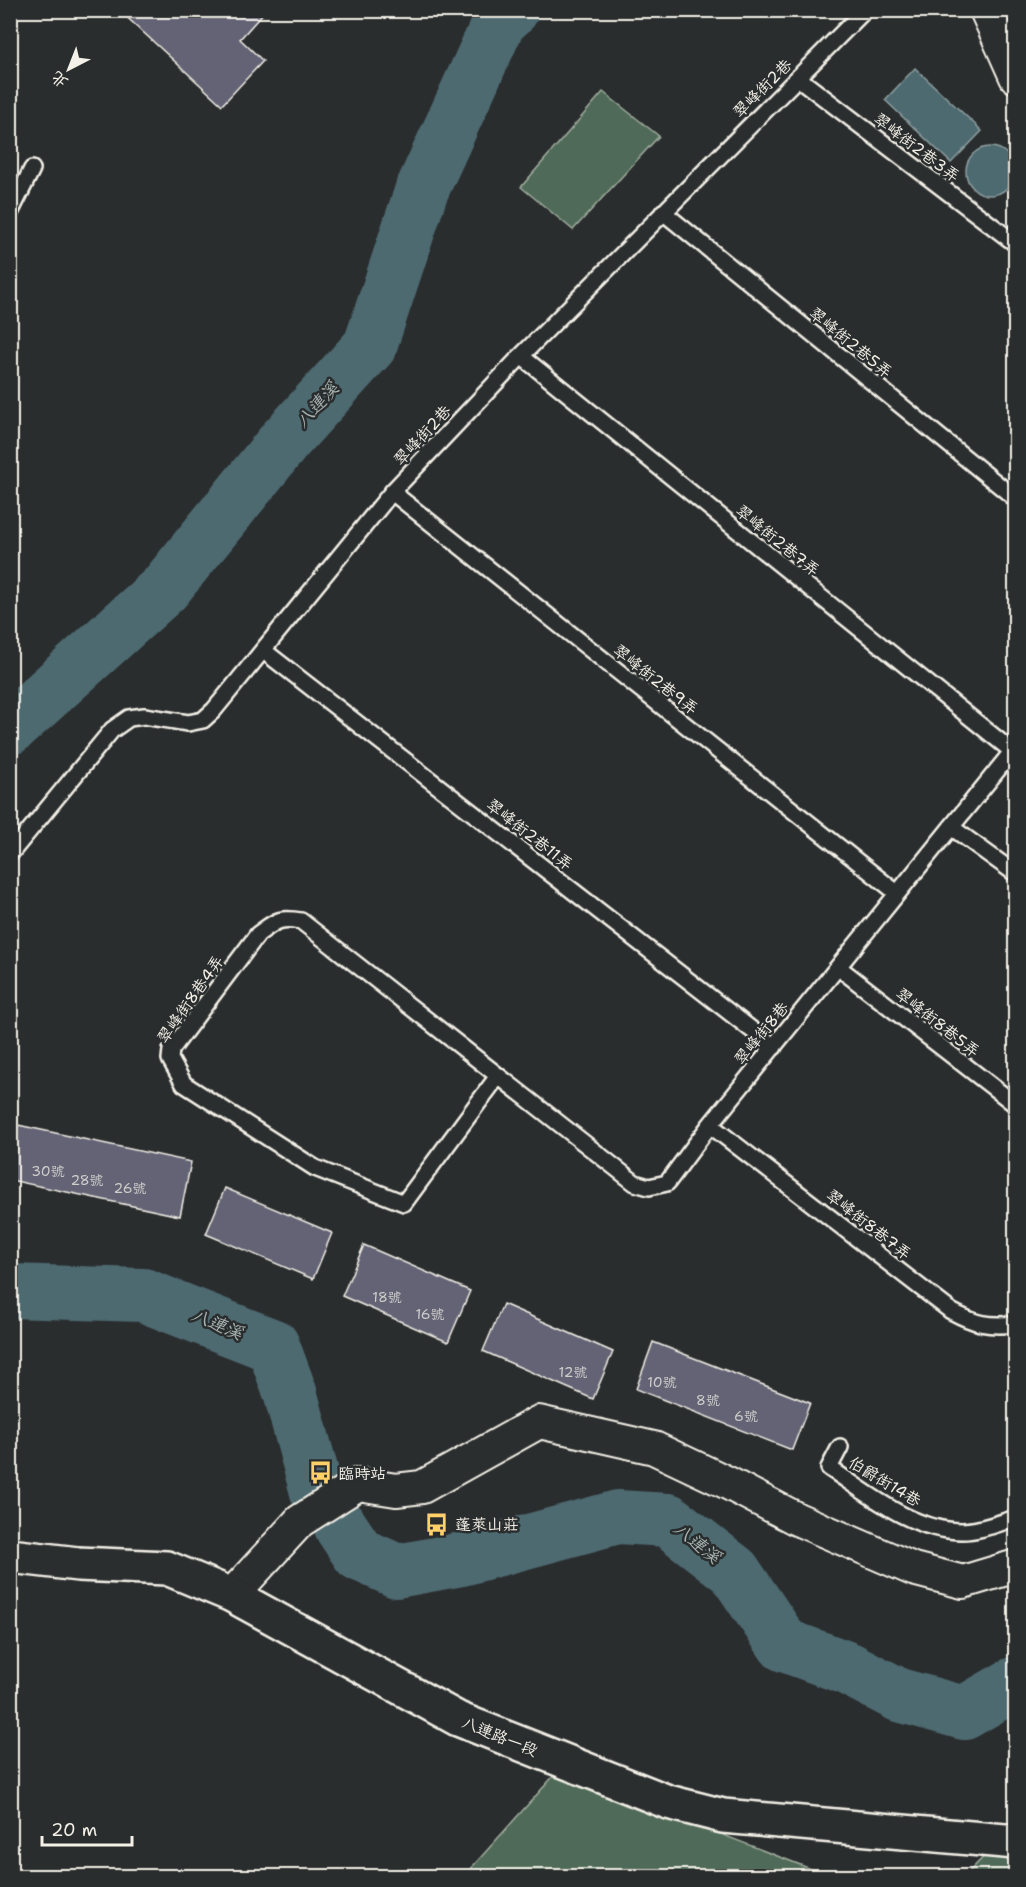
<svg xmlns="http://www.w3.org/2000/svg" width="1026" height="1887" font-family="'Shantell Sans','LXGW WenKai TC',sans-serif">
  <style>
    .green { fill: #506a58; stroke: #a2aea0; stroke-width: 1.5 }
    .water { fill: #4d6a71; stroke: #90a0a1; stroke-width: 1.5 }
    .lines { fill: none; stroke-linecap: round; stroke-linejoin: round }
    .river { stroke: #4d6a71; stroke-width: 54 }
    .building { fill: #636375; stroke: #f4f1e8; stroke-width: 1.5 }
    .lane-casing { stroke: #f4f1e8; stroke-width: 20 }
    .street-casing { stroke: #f4f1e8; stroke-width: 36 }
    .secondary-casing { stroke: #f4f1e8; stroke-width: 38 }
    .lane { stroke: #2a2d2e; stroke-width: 15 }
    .street { stroke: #2a2d2e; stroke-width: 32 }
    .secondary { stroke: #2a2d2e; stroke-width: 33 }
    .labels { text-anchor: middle; stroke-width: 5; stroke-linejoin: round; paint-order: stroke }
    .number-label { font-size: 14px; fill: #d0cecb }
    .street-label { font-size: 16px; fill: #f4f1e8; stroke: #2a2d2e }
    .poi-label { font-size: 16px; fill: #f4f1e8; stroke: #2a2d2e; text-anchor: start }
    .water-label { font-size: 18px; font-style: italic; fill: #a9b4b2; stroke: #2a2d2e }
  </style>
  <rect width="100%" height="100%" fill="#2a2d2e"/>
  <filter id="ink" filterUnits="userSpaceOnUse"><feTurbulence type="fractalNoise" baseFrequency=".0167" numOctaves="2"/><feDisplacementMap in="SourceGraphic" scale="12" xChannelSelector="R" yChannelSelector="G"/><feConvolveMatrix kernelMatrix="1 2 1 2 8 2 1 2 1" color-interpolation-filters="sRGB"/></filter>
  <g filter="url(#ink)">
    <!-- green -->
    <path class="green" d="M603,92L659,136L573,230L521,187Z
      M558,1771L829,1876H464Z
      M1001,1839L1015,1845V1876H965Z"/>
    <!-- water -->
    <path class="water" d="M915,68L982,131L951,163L885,100Z
      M966 171a24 24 0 1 1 48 0a24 24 0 1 1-48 0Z"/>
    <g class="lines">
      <!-- river -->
      <path class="river" d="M10,728L164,589L285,440L370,346L421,192L499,22L512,10
        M10,1291L143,1295L273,1346L290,1392L317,1492
        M341,1527L359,1554L397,1571L462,1559L618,1517L668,1520L734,1571L784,1645L847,1668L899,1695L964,1713L1016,1683"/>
    </g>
    <!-- building -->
    <path class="building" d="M119,10H266L240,39L263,61L222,105Z
      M18,1125L191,1162L180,1216L10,1180V1161Z
      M225,1188L332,1233L313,1279L206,1234Z
      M364,1245L470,1291L448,1342L342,1296Z
      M503,1304L613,1352L593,1399L483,1351Z
      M653,1342L810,1403L792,1450L636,1389Z"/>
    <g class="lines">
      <defs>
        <path id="lane" d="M798,78L1016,244
          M663,212L1016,499
          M10,213L32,169
          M521,356L1012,751
          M392,492L897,893
          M264,651L774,1047
          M951,827L1016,874
          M10,854L112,730L129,718L144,716L188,723L203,720L214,710L392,492L521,356L865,10
          M838,967L1016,1105
          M498,1076L404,1203L315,1168L184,1084L170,1059L171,1050L258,934C276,921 279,917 301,921L635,1183L649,1187L667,1183L710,1125L1016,747
          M710,1125L951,1311C975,1324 988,1327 1016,1324
          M840,1447L829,1468C869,1494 912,1531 962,1531C980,1531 999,1523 1016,1518"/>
        <path id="street" d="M986,10L1016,77
          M232,1595L300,1521L358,1484L396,1490L422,1487L539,1422L654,1448L728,1483L797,1519L913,1569L963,1582L1016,1566"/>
        <path id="secondary" d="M10,1556L78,1564L167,1568L232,1595L458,1719L668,1802L723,1816L1016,1842"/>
      </defs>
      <!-- lane casing -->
      <use href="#lane" class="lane-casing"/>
      <!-- street casing -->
      <use href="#street" class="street-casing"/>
      <!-- secondary casing -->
      <use href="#secondary" class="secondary-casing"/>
      <!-- lane -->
      <use href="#lane" class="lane"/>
      <!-- street -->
      <use href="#street" class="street"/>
      <!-- secondary -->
      <use href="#secondary" class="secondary"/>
    </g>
  </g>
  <!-- icons -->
  <defs>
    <symbol id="bus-bare" viewBox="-9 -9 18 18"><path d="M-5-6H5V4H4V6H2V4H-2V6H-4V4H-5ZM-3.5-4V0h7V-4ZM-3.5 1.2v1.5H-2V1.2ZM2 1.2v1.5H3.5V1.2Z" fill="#ffd166" stroke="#2a2d2e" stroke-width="2.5" paint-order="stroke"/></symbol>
  </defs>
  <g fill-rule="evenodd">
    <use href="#bus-bare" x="304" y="1456" width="33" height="33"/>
    <use href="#bus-bare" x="420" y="1508" width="33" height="33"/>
  </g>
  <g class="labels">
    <!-- number labels -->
    <g class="number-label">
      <text x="48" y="1176">30號</text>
      <text x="87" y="1185">28號</text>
      <text x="130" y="1193">26號</text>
      <text x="387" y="1302">18號</text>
      <text x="430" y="1319">16號</text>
      <text x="573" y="1377">12號</text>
      <text x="662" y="1387">10號</text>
      <text x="708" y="1405">8號</text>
      <text x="746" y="1421">6號</text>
    </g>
    <!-- street labels -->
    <g class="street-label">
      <text transform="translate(762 88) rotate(-45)" y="6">翠峰街2巷</text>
      <text transform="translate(917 147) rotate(37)" y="6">翠峰街2巷3弄</text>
      <text transform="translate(851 342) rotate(39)" y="6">翠峰街2巷5弄</text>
      <text transform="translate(422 435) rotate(-47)" y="6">翠峰街2巷</text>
      <text transform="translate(778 540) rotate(39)" y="6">翠峰街2巷7弄</text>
      <text transform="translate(656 679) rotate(38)" y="6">翠峰街2巷9弄</text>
      <text transform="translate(530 834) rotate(38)" y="6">翠峰街2巷11弄</text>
      <text transform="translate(190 999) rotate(-55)" y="6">翠峰街8巷4弄</text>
      <text transform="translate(938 1022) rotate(38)" y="6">翠峰街8巷5弄</text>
      <text transform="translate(761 1033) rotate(-51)" y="6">翠峰街8巷</text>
      <text transform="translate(869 1224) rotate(38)" y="6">翠峰街8巷7弄</text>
      <text transform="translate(885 1481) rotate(31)" y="6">伯爵街14巷</text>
      <text transform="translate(500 1736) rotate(22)" y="6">八連路一段</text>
    </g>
    <!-- poi labels -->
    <g class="poi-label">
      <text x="338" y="1479">臨時站</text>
      <text x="455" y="1530">蓬萊山莊</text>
    </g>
    <!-- water labels -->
    <g class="water-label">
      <text transform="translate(317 405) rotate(-48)" y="6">八連溪</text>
      <text transform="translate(217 1324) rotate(22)" y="6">八連溪</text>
      <text transform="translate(697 1543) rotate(38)" y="6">八連溪</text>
    </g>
  </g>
  <!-- margin -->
  <rect width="1026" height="1887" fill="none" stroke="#2a2d2e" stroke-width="36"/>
  <rect x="18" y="18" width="990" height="1851" fill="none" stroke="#f4f1e8" stroke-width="2" filter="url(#ink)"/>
  <!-- north arrow -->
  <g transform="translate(69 69) rotate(222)" stroke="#2a2d2e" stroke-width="4.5" paint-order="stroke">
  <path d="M0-4.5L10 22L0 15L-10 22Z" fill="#f4f1e8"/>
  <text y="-9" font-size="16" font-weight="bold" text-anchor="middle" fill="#f4f1e8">北</text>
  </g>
  <!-- scale -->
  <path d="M42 1836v9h90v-9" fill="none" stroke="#f4f1e8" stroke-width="3"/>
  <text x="51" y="1836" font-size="18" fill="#f4f1e8" stroke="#2a2d2e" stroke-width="4.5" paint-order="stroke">20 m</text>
</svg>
